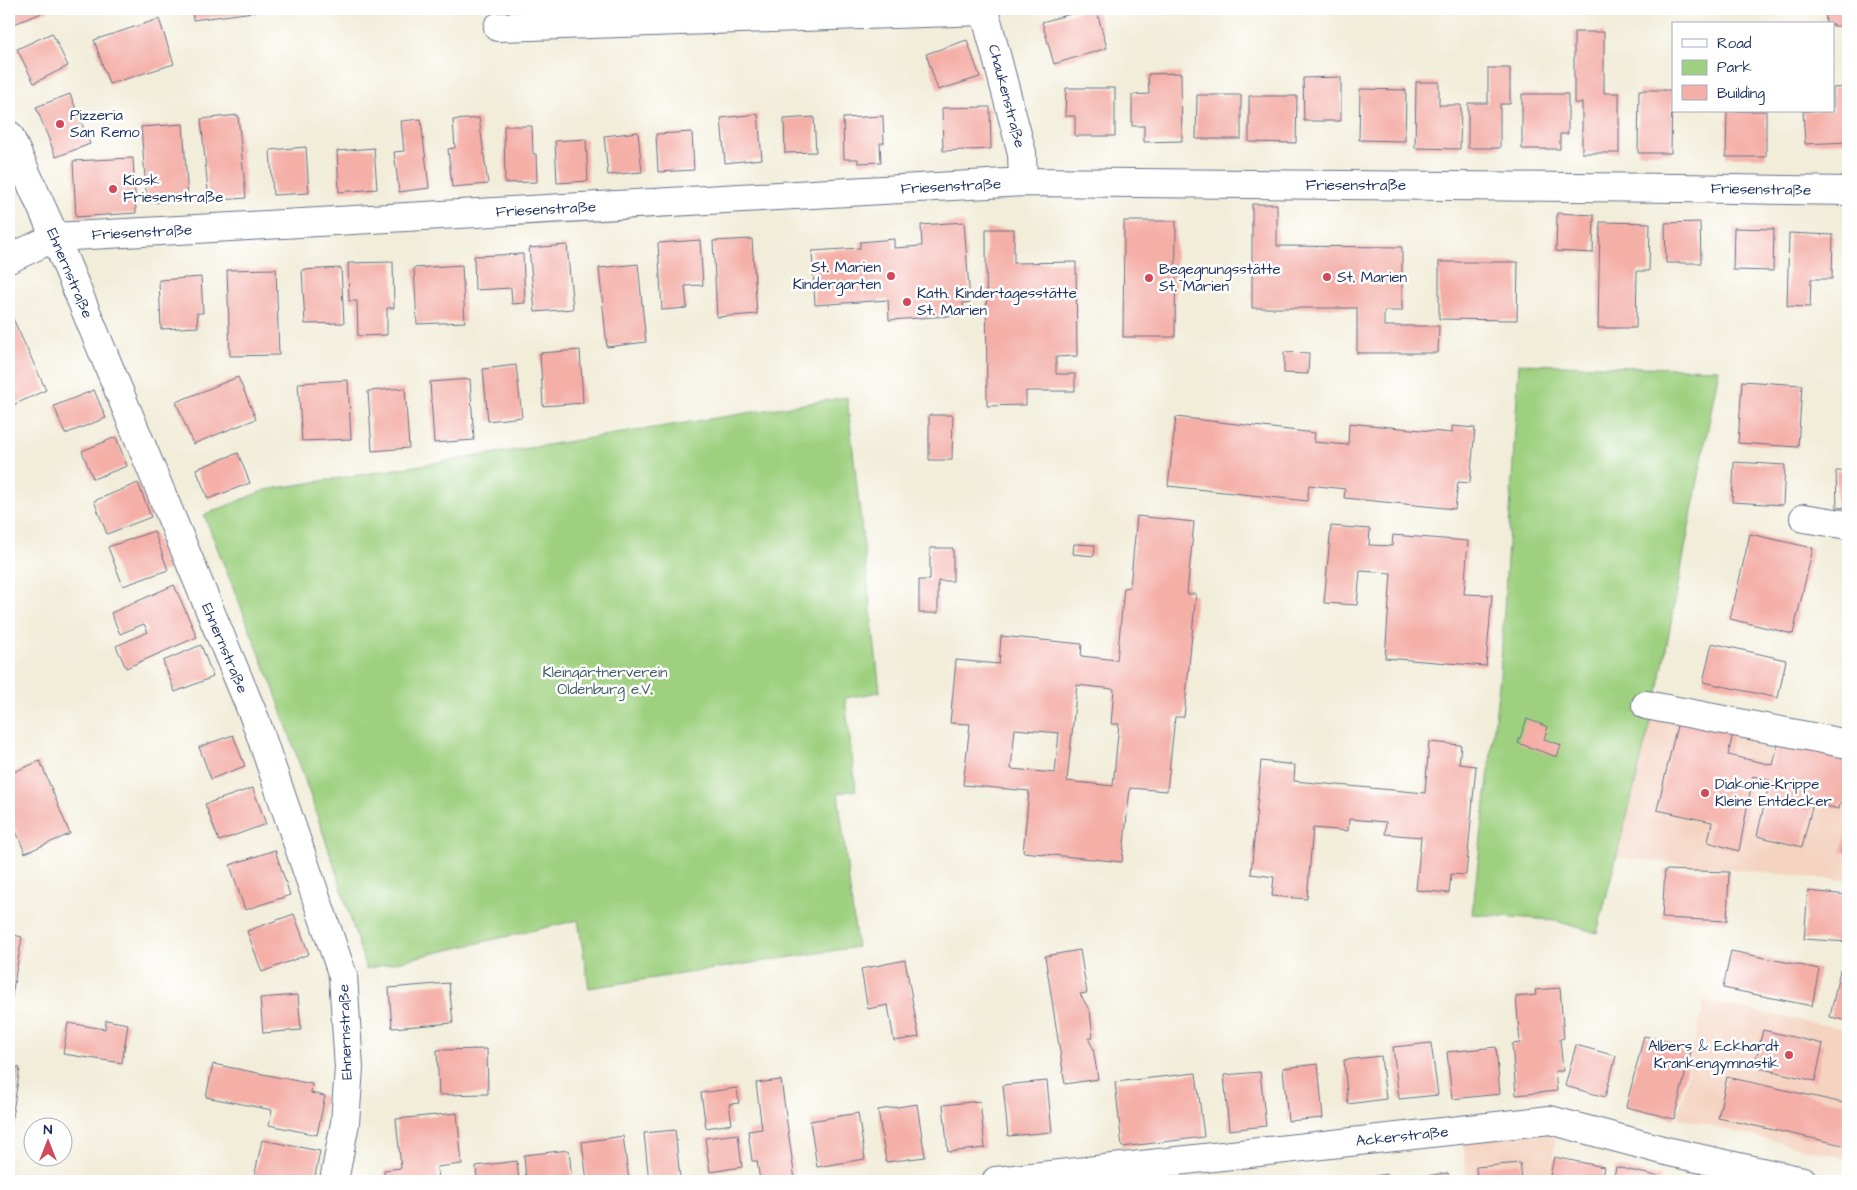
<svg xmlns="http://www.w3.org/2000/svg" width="1857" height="1190" font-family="'Architects Daughter',sans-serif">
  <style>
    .built { fill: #f4d3c0 }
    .green { fill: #9ed07f; stroke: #5c806e }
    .building { fill: #f4afa7; fill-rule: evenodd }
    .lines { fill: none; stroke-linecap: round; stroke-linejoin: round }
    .minor-casing { stroke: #667289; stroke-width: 30 }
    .minor { stroke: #fff; stroke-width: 28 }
    .poi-dot { fill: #d1495b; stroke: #fff; stroke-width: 2 }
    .labels { text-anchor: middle; stroke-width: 5; stroke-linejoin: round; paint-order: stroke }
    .street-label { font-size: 15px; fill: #1b2f5e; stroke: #fff }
    .poi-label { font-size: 15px; fill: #1b2f5e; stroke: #fff; text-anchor: start }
    .park-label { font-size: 15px; fill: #425f68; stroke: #fff }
  </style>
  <rect width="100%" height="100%" fill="#fff"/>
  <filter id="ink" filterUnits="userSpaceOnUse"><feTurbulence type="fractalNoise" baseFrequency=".02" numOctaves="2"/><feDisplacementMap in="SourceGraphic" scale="10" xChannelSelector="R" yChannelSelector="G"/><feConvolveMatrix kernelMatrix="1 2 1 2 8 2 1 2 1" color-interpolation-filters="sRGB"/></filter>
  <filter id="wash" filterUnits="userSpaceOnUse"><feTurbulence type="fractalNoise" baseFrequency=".0096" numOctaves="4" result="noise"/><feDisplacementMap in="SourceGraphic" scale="20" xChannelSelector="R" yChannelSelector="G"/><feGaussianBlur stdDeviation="1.12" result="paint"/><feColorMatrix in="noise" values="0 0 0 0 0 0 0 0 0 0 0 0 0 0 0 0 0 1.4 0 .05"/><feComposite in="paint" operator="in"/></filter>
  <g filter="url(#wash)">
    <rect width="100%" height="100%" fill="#f2edd9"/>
    <!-- built -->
    <path class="built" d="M1657,697L1848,735V881L1616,857Z
      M1704,1001L1848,1030V1159L1678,1118Z
      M1559,1122L1548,1181H1467L1462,1130Z"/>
    <!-- green -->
    <path class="green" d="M1519,364L1719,369L1657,697L1597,933L1553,920L1472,914L1500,676Z
      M847,397L880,692L845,698L856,790L838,793L857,947L589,988L578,920L366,969L336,871L276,695L204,515L265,490Z"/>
    <g id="blocks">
      <!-- building -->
      <path class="building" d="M9,9H52L9,26Z
        M192,9H269V10L193,20Z
        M1088,9H1096L1107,48L1054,64L1042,22Z
        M1825,9H1848V26H1833V24H1826Z
        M159,19L174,64L109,84L94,40Z
        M1574,32H1604V93H1619V153H1582V103H1574Z
        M52,33L68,66L34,83L17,49Z
        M967,40L980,77L938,90L926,54Z
        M1488,68H1510V104H1500V148H1468V103H1488Z
        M1181,73L1182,141L1144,142V126H1132V95L1149,94L1148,74Z
        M1341,77V121H1304L1303,78Z
        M1416,82H1439V105H1461L1460,149L1415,148Z
        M1848,87V142L1805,144L1803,111H1833V88Z
        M1066,88H1115V136H1075V116H1065Z
        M1360,89L1406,90L1405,141L1359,140Z
        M1639,90H1672L1671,153H1638Z
        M70,94L90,144L56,157L36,107Z
        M1522,94H1568V134H1560V149H1522Z
        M1197,95H1241V139H1196Z
        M1249,96H1297L1296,143L1249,142Z
        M990,107L991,149L943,151L942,108Z
        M1727,111H1766V157H1726Z
        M758,114L762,159L725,163L721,118Z
        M238,115L246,198L209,201L201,119Z
        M883,116L884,143H880L881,162L858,163V159H844L843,118Z
        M814,117L816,152L785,153L784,119Z
        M479,118L488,184L452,187L448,149L455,148L453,120Z
        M421,119L429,188L399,192L394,152L404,151L401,121Z
        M183,124L188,200L147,203L141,127Z
        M504,126H532L533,154H536L537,182L505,183Z
        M638,132L642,172L608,175L604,136Z
        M692,132L694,170L658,172L656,134Z
        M586,139L588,181L557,183L555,141Z
        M306,147L309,193L273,195L270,150Z
        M374,148L377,189L339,192L337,151Z
        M133,158L136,213L76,217L73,161Z
        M1252,204H1277V246L1402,247V311H1384V326H1439L1438,353H1357V308H1252Z
        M1557,213L1594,215L1593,253L1556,251Z
        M1124,221H1176L1175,337H1123Z
        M964,222L970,302L963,303L964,315L889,320L888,300L815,305L812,251L860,248V242L894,239V248L922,246L921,225Z
        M1600,222L1650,223L1649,271H1637L1636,328H1598Z
        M1700,222L1701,263H1666L1665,223Z
        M1734,228L1774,229L1773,271L1733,270Z
        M986,229H1014V263L1076,262L1077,356L1056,357V374H1075V391H1026V405L987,406Z
        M1789,233L1833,235L1832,279H1811L1810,307L1787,306Z
        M752,239L757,314L717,317L713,241Z
        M700,240L703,285L685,286L687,308L662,310L658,243Z
        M567,245L573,309L535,312L529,248Z
        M523,254L525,303L512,304L511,288L475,290L474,256Z
        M393,262L394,308H387V335L358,336L357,301H349L348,263Z
        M1439,262H1518L1517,320L1439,319Z
        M638,264L646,342L607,347L599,268Z
        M462,265L465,322L417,324L414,268Z
        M341,268L344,323L305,324L302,270Z
        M276,269L279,355L230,356L227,270Z
        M201,277L203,313H197L198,327L161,329L159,280Z
        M9,310L46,390L9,407Z
        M580,350L583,403L543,406L540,353Z
        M1284,352L1309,353L1308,374L1284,373Z
        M516,365L522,417L488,421L483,369Z
        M238,377L256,419L193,444L176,402Z
        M470,379L474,440L434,443L430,382Z
        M348,380L351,439L302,441L298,383Z
        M1742,381L1802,385L1798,447L1738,443Z
        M405,388L409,448L372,451L368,391Z
        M94,390L106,418L65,434L54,406Z
        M929,415H953L952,460H929Z
        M1176,417L1315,433L1314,442L1348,445L1349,423L1452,433V426L1475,428L1470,483L1458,482L1455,509L1344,498L1345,489L1309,485L1307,501L1168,486Z
        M116,437L127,466L93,479L82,451Z
        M238,453L250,483L208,499L196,469Z
        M1734,462L1785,465L1783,505L1732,502Z
        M1836,471H1848V507L1837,508Z
        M138,483L151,517L107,534L94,501Z
        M1137,516L1194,522L1187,594H1196L1184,717H1175L1167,791L1130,788L1122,862L1023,852L1029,791L963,785L970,724L950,723L956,660L999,664L1001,636L1082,644L1081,656L1117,660L1124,588L1130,587ZM1077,685L1114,689L1111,724H1119L1113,786L1067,781ZM1015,729L1059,733L1055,773L1011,769Z
        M1331,526L1370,529L1369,545L1392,546L1393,535L1468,541L1464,594L1492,595L1486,666L1385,658L1391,573L1360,571L1357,605L1324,603Z
        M154,531L168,570L123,586L108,547Z
        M1750,534L1813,548L1793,634L1730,619Z
        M1074,544L1095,545L1094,556L1073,554Z
        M930,548H953V581H938V613H919V580H930Z
        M174,585L197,637L126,668L116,646L148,632L144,624L120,634L111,613Z
        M1712,643L1786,660L1778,698L1703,682Z
        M201,645L213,677L175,692L163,661Z
        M1679,717L1734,729L1728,755L1773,765L1779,740L1848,756V804L1840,803L1839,809L1813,803L1802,847L1757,836L1770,780L1753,776L1739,851L1708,842L1712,822L1657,810Z
        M1527,719L1548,727L1544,739L1561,745L1557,757L1518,743Z
        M233,735L245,766L211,779L199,747Z
        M1429,742L1461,745L1459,764L1476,766L1466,875L1451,874L1449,893L1416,890L1421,837L1385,834L1386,822L1349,819L1348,831L1313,828L1307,899L1272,896L1274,877L1251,874L1261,761L1295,765L1294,781L1425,793Z
        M40,761L70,834L25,853L9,814V774Z
        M253,788L266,824L219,841L205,804Z
        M1847,826H1848V853L1841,852Z
        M275,850L290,895L245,910L230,865Z
        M1665,870L1729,872L1727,921L1662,918Z
        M1808,891L1848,895V942L1804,939Z
        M294,914L309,954L262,972L247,931Z
        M9,934L22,937L10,1007H9Z
        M1080,950L1087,993L1080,994L1090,1011L1093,1038H1088L1093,1048L1098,1079L1065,1084L1045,956Z
        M1731,951L1819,969L1812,1006L1723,988Z
        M905,960L919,1037L894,1041L888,1005L868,1009L861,969Z
        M1840,970L1848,971V1021L1830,1017Z
        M449,983L453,1023L392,1028L389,988Z
        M1560,988L1564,1038L1560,1039L1563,1071H1555L1557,1091L1516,1095L1512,1044L1520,1043L1516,997L1536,995L1535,990Z
        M298,995L301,1030L263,1033L260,998Z
        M106,1020L128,1024L122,1063L63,1054L68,1023L105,1029Z
        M1763,1030L1823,1044L1815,1081L1754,1067Z
        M1644,1036L1692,1047L1674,1119L1626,1107Z
        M1431,1043L1438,1095L1399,1099L1393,1047Z
        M1576,1045L1616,1056L1605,1097L1565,1086Z
        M1496,1047L1500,1094L1452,1099L1447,1052Z
        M487,1049L488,1094L439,1095L437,1050Z
        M1381,1056L1386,1099L1348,1104L1344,1060Z
        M213,1064L312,1084L311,1093L325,1096L317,1135L269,1125L272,1110L206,1097Z
        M1318,1064L1323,1118L1288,1121L1283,1068Z
        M9,1066L20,1068L10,1130H9Z
        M1260,1072L1266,1126L1229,1130L1224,1075Z
        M1196,1073L1204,1137L1122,1147L1115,1082Z
        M1727,1077L1848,1104V1146L1718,1118Z
        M781,1080L795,1180L760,1181L757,1161H752L748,1131L762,1129L756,1083Z
        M1047,1081L1052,1132L1008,1136L1003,1085Z
        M737,1088L739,1103L729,1104L732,1124L706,1128L701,1093Z
        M980,1101L985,1148L948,1152L943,1105Z
        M917,1104L925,1157L886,1162L878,1110Z
        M457,1113L462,1164L437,1167L438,1181H385L384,1170L401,1168L396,1119Z
        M858,1113L865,1159L817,1167L810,1121Z
        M675,1130L680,1179L649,1181L644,1133Z
        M738,1134L742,1167L710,1172L705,1138Z
        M623,1136L629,1181H587L582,1142Z
        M262,1140L320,1151L314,1181H269L254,1178Z
        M569,1150L572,1181H526L524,1155Z
        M1554,1157L1604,1167L1601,1181H1549Z
        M517,1161L519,1181H477L476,1166Z
        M1520,1163L1522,1181H1477L1476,1167Z
        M1616,1167L1661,1177L1660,1181H1613Z
        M1448,1173L1449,1181H1411V1178Z
        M1386,1174L1387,1179H1398V1181H1375V1176Z"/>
    </g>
  </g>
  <g filter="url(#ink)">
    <use href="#blocks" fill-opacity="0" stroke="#667289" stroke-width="1"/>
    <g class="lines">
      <defs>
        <path id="minor" d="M984,9L1022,153L1023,182
          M498,27L985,11
          M9,135L55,237L255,719L343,976L349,1068L345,1123L334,1181
          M9,259L55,237L1023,182L1679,188L1848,191
          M1804,518L1848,525
          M1646,705L1848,744
          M996,1181L1550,1120L1670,1152L1803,1181"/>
      </defs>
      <!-- minor casing -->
      <use href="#minor" class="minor-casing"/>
      <!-- minor -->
      <use href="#minor" class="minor"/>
    </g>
  </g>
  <!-- markers -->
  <g class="poi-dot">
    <circle cx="60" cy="124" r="5"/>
    <circle cx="113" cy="189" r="5"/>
    <circle cx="891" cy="276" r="5"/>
    <circle cx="1327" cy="277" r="5"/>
    <circle cx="1149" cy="278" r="5"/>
    <circle cx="907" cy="302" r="5"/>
    <circle cx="1705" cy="793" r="5"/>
    <circle cx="1789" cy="1055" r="5"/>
  </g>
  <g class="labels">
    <!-- street labels -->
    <g class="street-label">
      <text transform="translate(1007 96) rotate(75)" y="5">Chaukenstraße</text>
      <text x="1356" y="190">Friesenstraße</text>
      <text transform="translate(951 186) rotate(-3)" y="5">Friesenstraße</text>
      <text transform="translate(1761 189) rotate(1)" y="5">Friesenstraße</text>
      <text transform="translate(546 209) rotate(-3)" y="5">Friesenstraße</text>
      <text transform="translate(142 232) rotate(-3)" y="5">Friesenstraße</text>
      <text transform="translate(70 273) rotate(67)" y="5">Ehnernstraße</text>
      <text transform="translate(225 648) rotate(67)" y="5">Ehnernstraße</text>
      <text transform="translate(345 1032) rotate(-92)" y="5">Ehnernstraße</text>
      <text transform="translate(1402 1136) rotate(-6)" y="5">Ackerstraße</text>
    </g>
    <!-- poi labels -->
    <g class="poi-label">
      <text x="70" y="120">Pizzeria<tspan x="70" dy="17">San Remo</tspan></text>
      <text x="123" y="185">Kiosk<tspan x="123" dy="17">Friesenstraße</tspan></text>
      <text x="881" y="272" text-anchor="end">St. Marien<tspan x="881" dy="17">Kindergarten</tspan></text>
      <text x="1159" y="274">Begegnungsstätte<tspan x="1159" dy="17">St. Marien</tspan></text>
      <text x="1337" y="282">St. Marien</text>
      <text x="917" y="298">Kath. Kindertagesstätte<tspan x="917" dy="17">St. Marien</tspan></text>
      <text x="1715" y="789">Diakonie-Krippe<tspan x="1715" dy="17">Kleine Entdecker</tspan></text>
      <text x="1779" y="1051" text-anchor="end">Albers &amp; Eckhardt<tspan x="1779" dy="17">Krankengymnastik</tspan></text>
    </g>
    <!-- park labels -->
    <g class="park-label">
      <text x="605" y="677">Kleingärtnerverein<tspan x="605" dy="17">Oldenburg e.V.</tspan></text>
    </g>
  </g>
  <!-- margin -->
  <rect width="1857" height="1190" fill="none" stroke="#fff" stroke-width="30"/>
  <!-- legend -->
  <rect x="1672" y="22" width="162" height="90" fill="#ffffff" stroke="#a4acbf"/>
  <rect x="1682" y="39" width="25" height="8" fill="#ffffff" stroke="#a4acbf"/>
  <text x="1717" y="48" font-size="15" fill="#1b2f5e">Road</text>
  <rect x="1682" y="60" width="25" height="15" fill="#9ed07f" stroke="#a4acbf"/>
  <text x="1717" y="72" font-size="15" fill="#1b2f5e">Park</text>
  <rect x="1682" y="85" width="25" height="15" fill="#f4afa7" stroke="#a4acbf"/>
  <text x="1717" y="98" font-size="15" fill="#1b2f5e">Building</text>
  <!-- north arrow -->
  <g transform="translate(48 1142)"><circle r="24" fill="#ffffff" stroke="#a4acbf"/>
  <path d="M0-4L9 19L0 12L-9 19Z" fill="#d1495b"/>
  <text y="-8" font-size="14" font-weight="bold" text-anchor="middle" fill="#1b2f5e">N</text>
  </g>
</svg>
